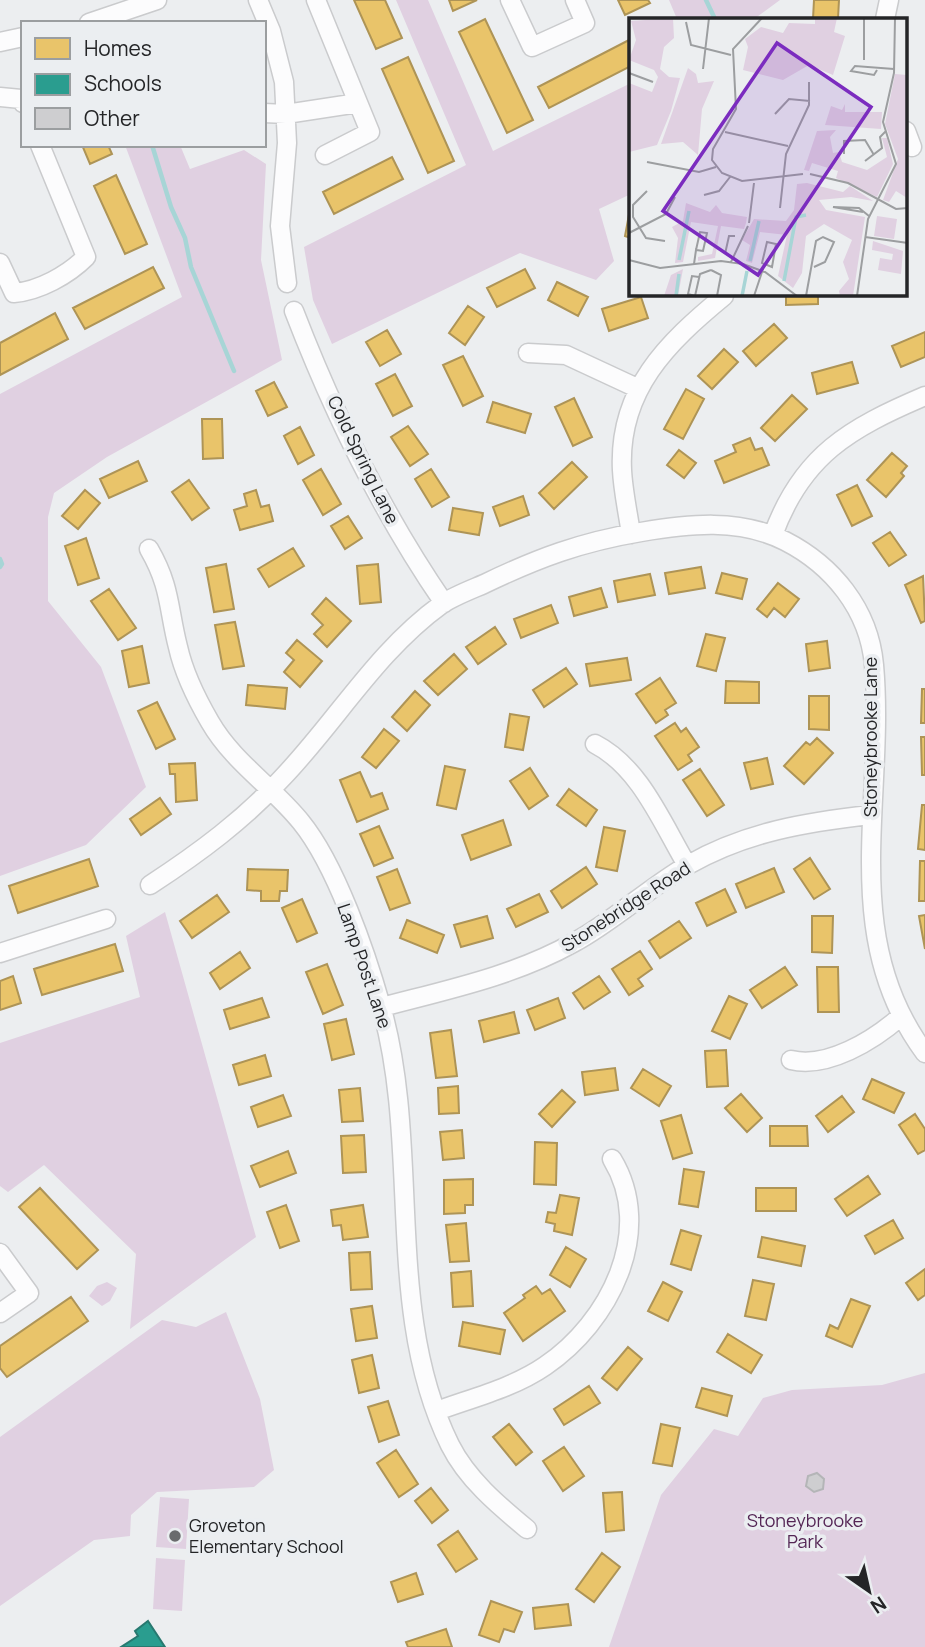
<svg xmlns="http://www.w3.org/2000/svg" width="925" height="1647" font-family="Manrope,sans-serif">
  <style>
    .green { fill: #e0d0e1 }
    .homes { fill: #e9c46a; stroke: #ae9456; stroke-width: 2 }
    .schools { fill: #2a9d8f; stroke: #287970; stroke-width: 2 }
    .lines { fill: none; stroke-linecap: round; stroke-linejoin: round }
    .stream { stroke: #a7d5d6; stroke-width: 4.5 }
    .building { fill: #ceced0; stroke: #b4b5b7; stroke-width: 2 }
    .minor-casing { stroke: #cacbcd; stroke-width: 21 }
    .minor { stroke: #fcfcfd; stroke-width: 18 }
    .poi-dot { fill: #6a6b6d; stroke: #ebeef1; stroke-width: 2.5 }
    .labels { text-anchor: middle; stroke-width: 7; stroke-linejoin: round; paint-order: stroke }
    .street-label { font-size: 18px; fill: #242527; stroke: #ebeef1 }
    .park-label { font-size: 18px; fill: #542655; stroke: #ebeef1 }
    .poi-label { font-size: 18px; fill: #242527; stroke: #ebeef1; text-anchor: start }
    .inset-river { fill: none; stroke: #a7d5d6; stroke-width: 3.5 }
    .inset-road { fill: none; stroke: #9c9ea0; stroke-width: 2 }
    .view { fill: #7b2cbf; fill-opacity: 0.15; stroke: #7b2cbf; stroke-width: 3.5 }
    .inset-edge { fill: none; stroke: #242527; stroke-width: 3.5 }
  </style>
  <rect width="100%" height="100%" fill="#eceef0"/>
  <!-- green -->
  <path class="green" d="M396,0H428L493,151L631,83V194L599,209L614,261L596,280L520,253L332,344L313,300L304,247L466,165Z
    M669,0H780L754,19H677Z
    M125,145H180L190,169L244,150L266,164L261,260L282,360L107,457L54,493L48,517V601L101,667L146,787L86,845L0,876V394L182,297Z
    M165,912L256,1237L130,1329L136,1254L44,1165L8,1192L0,1186V1043L140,997L126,936Z
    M107,1282L117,1288L110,1301L102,1306L89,1296L97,1286Z
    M226,1312L260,1399L274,1470L254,1487L157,1492L131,1515L130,1536L94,1540L0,1606V1437L162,1320L196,1327Z
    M925,1373V1647H609L661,1495L714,1429L738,1436L763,1398L792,1390L882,1385Z
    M160,1497L189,1499L186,1549L156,1547Z
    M156,1558L185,1560L182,1611L153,1609Z"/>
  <!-- homes -->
  <path class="homes" d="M354,0H385L402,38L376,49Z
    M449,0H477L453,11Z
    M618,0H648L650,3L625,15Z
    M814,0H839L838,19H813Z
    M485,19L533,120L507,133L459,32Z
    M631,39V66L549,108L538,87Z
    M408,57L454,161L428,173L382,69Z
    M82,145H108L112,154L90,164Z
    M392,157L403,179L334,214L323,192Z
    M116,175L147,244L125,254L94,186Z
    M630,209H631V238L625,236Z
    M153,267L164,288L85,329L73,308Z
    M525,269L535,288L497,307L487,288Z
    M557,282L588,297L578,316L548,300Z
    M786,294H818V304L786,305Z
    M641,297L648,318L609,331L602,309Z
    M468,306L484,317L465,345L449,333Z
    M55,313L68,339L0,375V343Z
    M774,324L787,338L756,366L743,351Z
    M387,330L401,354L380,366L366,342Z
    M925,332V357L901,367L892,346Z
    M724,349L738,362L712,389L698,376Z
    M463,356L483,396L463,406L443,365Z
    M852,362L858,383L817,394L812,373Z
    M395,374L412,406L393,416L376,384Z
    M274,382L287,407L268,416L256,391Z
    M686,389L704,399L683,439L664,429Z
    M792,395L807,409L775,441L761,428Z
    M574,398L592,437L573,446L555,407Z
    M493,402L531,414L525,433L487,422Z
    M202,419H222L223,458L203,459Z
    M408,426L428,454L410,466L391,437Z
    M300,427L314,455L298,464L284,436Z
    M750,438L755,450L762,448L769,465L724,483L715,461L736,452L733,445Z
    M679,450L696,463L684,478L667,465Z
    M892,453L907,466L901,473L904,476L886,497L867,480Z
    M138,461L147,481L109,498L100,479Z
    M572,462L587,477L554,509L539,493Z
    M321,469L341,504L323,515L303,480Z
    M431,469L449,497L432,507L415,479Z
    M189,480L209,508L192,520L172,492Z
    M857,485L872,516L852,526L837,495Z
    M85,490L100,503L78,529L62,516Z
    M256,490L261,507L269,505L273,521L240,530L234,510L247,506L244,494Z
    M523,496L529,515L500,526L493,507Z
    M453,508L483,513L479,535L449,530Z
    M348,516L362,538L345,549L331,526Z
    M890,532L906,555L889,566L873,543Z
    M86,538L99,578L78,585L65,546Z
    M293,548L304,566L269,587L258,569Z
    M226,564L234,609L214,612L206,568Z
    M378,564L381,602L360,604L357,566Z
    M701,567L705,588L669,594L665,573Z
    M722,573L747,579L742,599L716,593Z
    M650,574L655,595L618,602L614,581Z
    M923,576L925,621L921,623L905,585Z
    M778,583L799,599L785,617L774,608L767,617L757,609Z
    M601,588L607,607L574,616L569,597Z
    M109,589L136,628L118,640L91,601Z
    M326,598L351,621L327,647L314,634L323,625L312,614Z
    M551,605L558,623L521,638L514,619Z
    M235,622L244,666L223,669L215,625Z
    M495,627L506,644L478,664L466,647Z
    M706,634L725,638L716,671L697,666Z
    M297,640L322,661L300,687L284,672L294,660L286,653Z
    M827,641L830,668L809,671L806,644Z
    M142,646L149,683L129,687L122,651Z
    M454,654L467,669L438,695L424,681Z
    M627,658L631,680L590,686L586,664Z
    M566,668L577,684L544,707L533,690Z
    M660,678L676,703L665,710L668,715L656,723L636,694Z
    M726,681L759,682V703H725Z
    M248,685L287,688L285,709L246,705Z
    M922,689H925V723H921Z
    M415,691L430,705L407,731L392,717Z
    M809,696H829V730L809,729Z
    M157,702L175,739L156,749L138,711Z
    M510,714L529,717L523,750L505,747Z
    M675,723L681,732L686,728L699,747L688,755L692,761L678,770L655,736Z
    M384,729L399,741L376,768L362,757Z
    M921,737H925V775H922Z
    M817,738L833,753L804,784L784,766L806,742L810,745Z
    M767,758L773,784L751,789L744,763Z
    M195,763L197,800L176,802L175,774H170L169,764Z
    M445,766L465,770L456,809L437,805Z
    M530,768L548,796L529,809L510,781Z
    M700,769L724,805L707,816L683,780Z
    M360,772L371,797L382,793L388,809L357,822L340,780Z
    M569,789L597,810L586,826L557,805Z
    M160,798L171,814L141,835L130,819Z
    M922,805H925V850L918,849Z
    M503,820L511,845L471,860L462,835Z
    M379,826L393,858L374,866L360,834Z
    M604,827L625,831L617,871L596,867Z
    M810,858L830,889L814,899L794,869Z
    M89,859L98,886L18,913L9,886Z
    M920,861H925V901H919Z
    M586,867L597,884L562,908L551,891Z
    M774,868L784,892L746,908L736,884Z
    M248,869L288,870L287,891H280L279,901H261V891L247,890Z
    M397,869L410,903L390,910L377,877Z
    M725,889L736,912L707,926L696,903Z
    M539,894L548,912L516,927L507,909Z
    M217,895L229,912L192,938L180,921Z
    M302,899L317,933L297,942L282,908Z
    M925,915V949L919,916Z
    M487,916L493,938L461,947L454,925Z
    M812,916H833L832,953L812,952Z
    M407,920L444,935L437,953L400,938Z
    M679,921L691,938L660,958L649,941Z
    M115,944L123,971L42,995L34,969Z
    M640,951L652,969L638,979L643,986L629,995L612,969Z
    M240,952L250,968L220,989L210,973Z
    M327,964L343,1005L323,1014L306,972Z
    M785,967L797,985L762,1008L750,990Z
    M817,967H838L839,1012H818Z
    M13,976L21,1003L0,1010V981Z
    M599,976L610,992L584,1009L573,993Z
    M729,996L747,1004L730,1039L712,1031Z
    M262,998L269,1017L230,1029L224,1010Z
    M558,998L565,1018L535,1030L527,1010Z
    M514,1012L519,1033L484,1042L479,1021Z
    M346,1019L354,1054L332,1060L324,1024Z
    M451,1030L457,1076L436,1078L430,1033Z
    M726,1050L728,1086L707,1087L705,1051Z
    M265,1055L271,1076L239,1085L233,1065Z
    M615,1068L618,1090L585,1095L582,1072Z
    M643,1069L671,1086L659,1106L631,1088Z
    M872,1079L904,1093L894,1113L863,1099Z
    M458,1086L459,1113L439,1114L438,1088Z
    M360,1088L363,1121L342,1122L339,1090Z
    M562,1090L575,1102L552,1127L539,1114Z
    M741,1094L762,1118L747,1132L725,1108Z
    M283,1095L291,1116L258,1127L251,1107Z
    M842,1096L854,1112L828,1132L816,1116Z
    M915,1114L925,1129V1150L918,1154L899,1125Z
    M681,1115L692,1153L673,1159L661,1121Z
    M770,1126H807L808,1146H770Z
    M462,1130L464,1158L443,1160L440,1132Z
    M364,1135L366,1172L343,1173L341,1136Z
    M535,1142L557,1143L556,1185L534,1184Z
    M288,1151L296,1173L260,1187L251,1166Z
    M684,1169L704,1172L698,1207L679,1204Z
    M868,1176L880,1194L847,1216L835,1199Z
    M473,1179V1205H465V1213L444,1214V1180Z
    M40,1188L98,1250L77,1269L19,1207Z
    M756,1188H796V1211H756Z
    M560,1195L579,1198L572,1235L554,1231L555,1224L546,1222L548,1212L556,1213Z
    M286,1205L299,1241L280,1248L267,1212Z
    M363,1205L368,1237L343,1240L341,1225L333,1226L331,1210Z
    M893,1220L903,1238L875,1254L865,1236Z
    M466,1223L469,1261L450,1262L446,1225Z
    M681,1230L701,1236L691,1270L671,1264Z
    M762,1237L805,1246L801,1266L758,1257Z
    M566,1247L586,1259L570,1287L550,1275Z
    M370,1252L372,1289L351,1290L349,1253Z
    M925,1269V1295L918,1300L906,1283Z
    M471,1271L473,1306L453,1307L451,1273Z
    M753,1280L774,1284L766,1320L745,1316Z
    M663,1282L682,1292L668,1321L648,1311Z
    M536,1286L542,1294L550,1289L565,1311L523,1341L504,1313L525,1298L523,1295Z
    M71,1297L88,1321L7,1377L0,1368V1346Z
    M851,1299L870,1306L852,1347L826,1336L830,1325L838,1329Z
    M372,1306L377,1338L356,1341L351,1309Z
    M463,1322L505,1330L500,1354L459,1346Z
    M728,1334L762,1355L751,1373L717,1352Z
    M628,1347L642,1359L617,1390L602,1378Z
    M372,1355L379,1388L359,1393L352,1360Z
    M589,1386L600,1403L564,1425L554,1409Z
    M702,1388L732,1396L727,1416L696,1407Z
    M388,1401L399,1435L379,1442L368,1407Z
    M509,1424L532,1452L516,1465L493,1437Z
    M661,1424L680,1428L672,1466L653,1463Z
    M564,1447L584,1476L563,1491L543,1461Z
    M396,1450L418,1484L399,1497L377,1463Z
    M431,1488L448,1510L432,1523L415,1501Z
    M622,1492L624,1530L606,1532L603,1493Z
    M458,1531L477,1559L456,1572L438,1545Z
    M602,1553L620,1567L594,1602L576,1589Z
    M416,1573L423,1594L398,1602L391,1582Z
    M491,1601L522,1612L514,1632L504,1629L499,1642L479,1635Z
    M568,1604L571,1625L535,1629L533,1608Z
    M446,1629L452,1647H408L406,1642Z"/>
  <!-- schools -->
  <path class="schools" d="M148,1621L165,1647H121L138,1636L135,1631Z"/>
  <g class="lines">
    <!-- stream -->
    <path class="stream" d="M706,0L715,19
      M152,145L171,207L185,238L191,267L234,371
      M0,559L2,564L0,567"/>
  </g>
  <!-- building -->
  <path class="building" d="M817,1473L824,1479L823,1489L814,1492L806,1486L808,1476Z"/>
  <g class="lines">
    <defs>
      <path id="minor" d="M258,0L271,31L284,82L287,143L280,226L287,283
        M316,0L370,132L325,155
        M510,0L532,47L585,23L575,0
        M885,19L889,0
        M89,23L157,0
        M0,42L23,37
        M0,97L21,99L23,103
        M264,113L286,114L358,103
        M906,131L912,147
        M0,263L14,293C39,291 68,275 86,257L40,145
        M294,311C333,412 382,513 444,603
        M528,353L566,355L637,388
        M631,534C628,513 623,491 622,470C618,390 667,343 724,296
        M773,535C802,455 850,428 925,396
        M149,549C171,587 168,608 178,647C184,674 196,698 210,722C233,762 273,787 301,822C336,865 366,953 381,1006C422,1149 383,1309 450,1445C467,1479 498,1505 527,1529
        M595,744C640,767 662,823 687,865
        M150,885C199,853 245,819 284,776C338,719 377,651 442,604C454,596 470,590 484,584C538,558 581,542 641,532C689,524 739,518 785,541C832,565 869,609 874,665C886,798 837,935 925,1053
        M0,953L106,919
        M382,1007C446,990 514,976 573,943C614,921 648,888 688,865C746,832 806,822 871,815
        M791,1060C827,1069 874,1040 900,1017
        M0,1253L29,1293L0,1313
        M437,1411C472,1398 513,1388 545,1366C609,1323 656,1231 612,1159"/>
    </defs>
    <!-- minor casing -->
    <use href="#minor" class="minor-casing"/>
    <!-- minor -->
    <use href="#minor" class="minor"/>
  </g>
  <!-- markers -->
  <circle class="poi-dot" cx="175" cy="1536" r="7"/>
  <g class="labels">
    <!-- street labels -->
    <g class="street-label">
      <text transform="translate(363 460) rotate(64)" y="6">Cold Spring Lane</text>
      <text transform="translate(871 737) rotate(-90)" y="6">Stoneybrooke Lane</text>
      <text transform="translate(626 907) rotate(-33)" y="6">Stonebridge Road</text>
      <text transform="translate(364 966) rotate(71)" y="6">Lamp Post Lane</text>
    </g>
    <!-- park labels -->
    <g class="park-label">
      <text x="805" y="1527">Stoneybrooke<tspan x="805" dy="21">Park</tspan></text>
    </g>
    <!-- poi labels -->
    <g class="poi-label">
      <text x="189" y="1532">Groveton<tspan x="189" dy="21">Elementary School</tspan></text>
    </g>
  </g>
  <!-- overview -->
  <g transform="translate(629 18)">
    <rect width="278" height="278" fill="#eceef0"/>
    <path d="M44,0L45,20L35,29L31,51L40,59L51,60L42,93L28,127L0,134V65L23,74L29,59L25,52L0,42L7,22L2,3ZM186,0H208L205,14L216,18L204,57L180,47L154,62L114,52L119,29L116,21L132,9L154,15L160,5L186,6ZM59,50L67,56L69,65L85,63L73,91L69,137L54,124L32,126ZM266,56L278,57V180L267,173L260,184L254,182L269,141L256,106ZM216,86V94H253L252,111L196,107L202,88L213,92ZM207,112L201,119L204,135L210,134L213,144L238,152L258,139L253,120H258L264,146L248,179L207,160L209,153L183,145L180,153L175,152L188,113ZM178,165L214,174L221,168L244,183L222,179L190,182L197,192L236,199L224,278H211L210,273L220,261L214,244L223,222L195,206L177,218L173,255L164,270L149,258L158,217L131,214L123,245L117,243L121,227L113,222L125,201L157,203L165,192L168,166ZM57,185L81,194L87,187L93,195L118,199L117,205L115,211L92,208L86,240L69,243V239L83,236L89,208L62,204L54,244L46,245L49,220L43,209L54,203ZM248,198L268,201L265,221L245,218ZM244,223L274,233L272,256L249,252L251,240L263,242L264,236L243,232ZM54,251L49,278H35L42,257Z" fill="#e0d0e1"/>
    <path class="inset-river" d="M50,242L60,193M121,243L130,203M155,263L167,199L177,197M47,278L50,256M113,278L118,253"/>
    <path class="inset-road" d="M133,0L104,31L107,91L84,131L83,142L93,155L113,163L174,156M57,4L62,27L102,37M235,42V0M74,51L80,0M248,52L245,57L222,53L226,48L265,51M0,55L24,64M146,96L160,81L181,83M96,114L159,128M215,136V123L236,122L245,137M236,143L253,130L251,119L257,113M18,144L70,154L87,149M181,156L219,165L267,191L279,190M18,173L4,187V199L17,220L36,223M75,177L90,173L101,159M151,190L157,136L180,87V64M234,194L204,189L230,190L240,198M120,205L125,165M0,215L37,196L46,179M236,219L279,225M138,224L147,226L143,249L133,245ZM96,236L100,218H106M0,242L31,250L92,243L114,246L136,254L168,278M102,244L119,208M65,246L67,232L74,233L78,215L71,214L67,232M82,252L92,257L88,278M70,259L63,258L59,276L66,278L71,256L82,252M125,278L134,251M177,278L187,223L194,219L205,224L196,244L185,249M228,278L239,201L267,146L254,104L265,55L266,0"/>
    <path class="view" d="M148,25L242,89L129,257L34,193Z"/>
    <rect width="278" height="278" class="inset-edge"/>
  </g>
  <!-- legend -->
  <rect x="21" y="21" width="245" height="126" fill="#ebeef1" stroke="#9b9ea0" stroke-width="2"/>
  <rect x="35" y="38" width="35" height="21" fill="#e9c46a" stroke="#9b9ea0" stroke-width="2"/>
  <text x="84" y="56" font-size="21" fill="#242527">Homes</text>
  <rect x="35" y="74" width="35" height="21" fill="#2a9d8f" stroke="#9b9ea0" stroke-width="2"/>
  <text x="84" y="91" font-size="21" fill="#242527">Schools</text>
  <rect x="35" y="108" width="35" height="21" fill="#ceced0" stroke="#9b9ea0" stroke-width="2"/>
  <text x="84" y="126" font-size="21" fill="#242527">Other</text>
  <!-- north arrow -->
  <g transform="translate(869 1591) rotate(146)" stroke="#ebeef1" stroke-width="5" paint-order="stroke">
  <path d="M0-5L12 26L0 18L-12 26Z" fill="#242527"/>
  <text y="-10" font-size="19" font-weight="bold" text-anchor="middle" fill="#242527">N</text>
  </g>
</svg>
